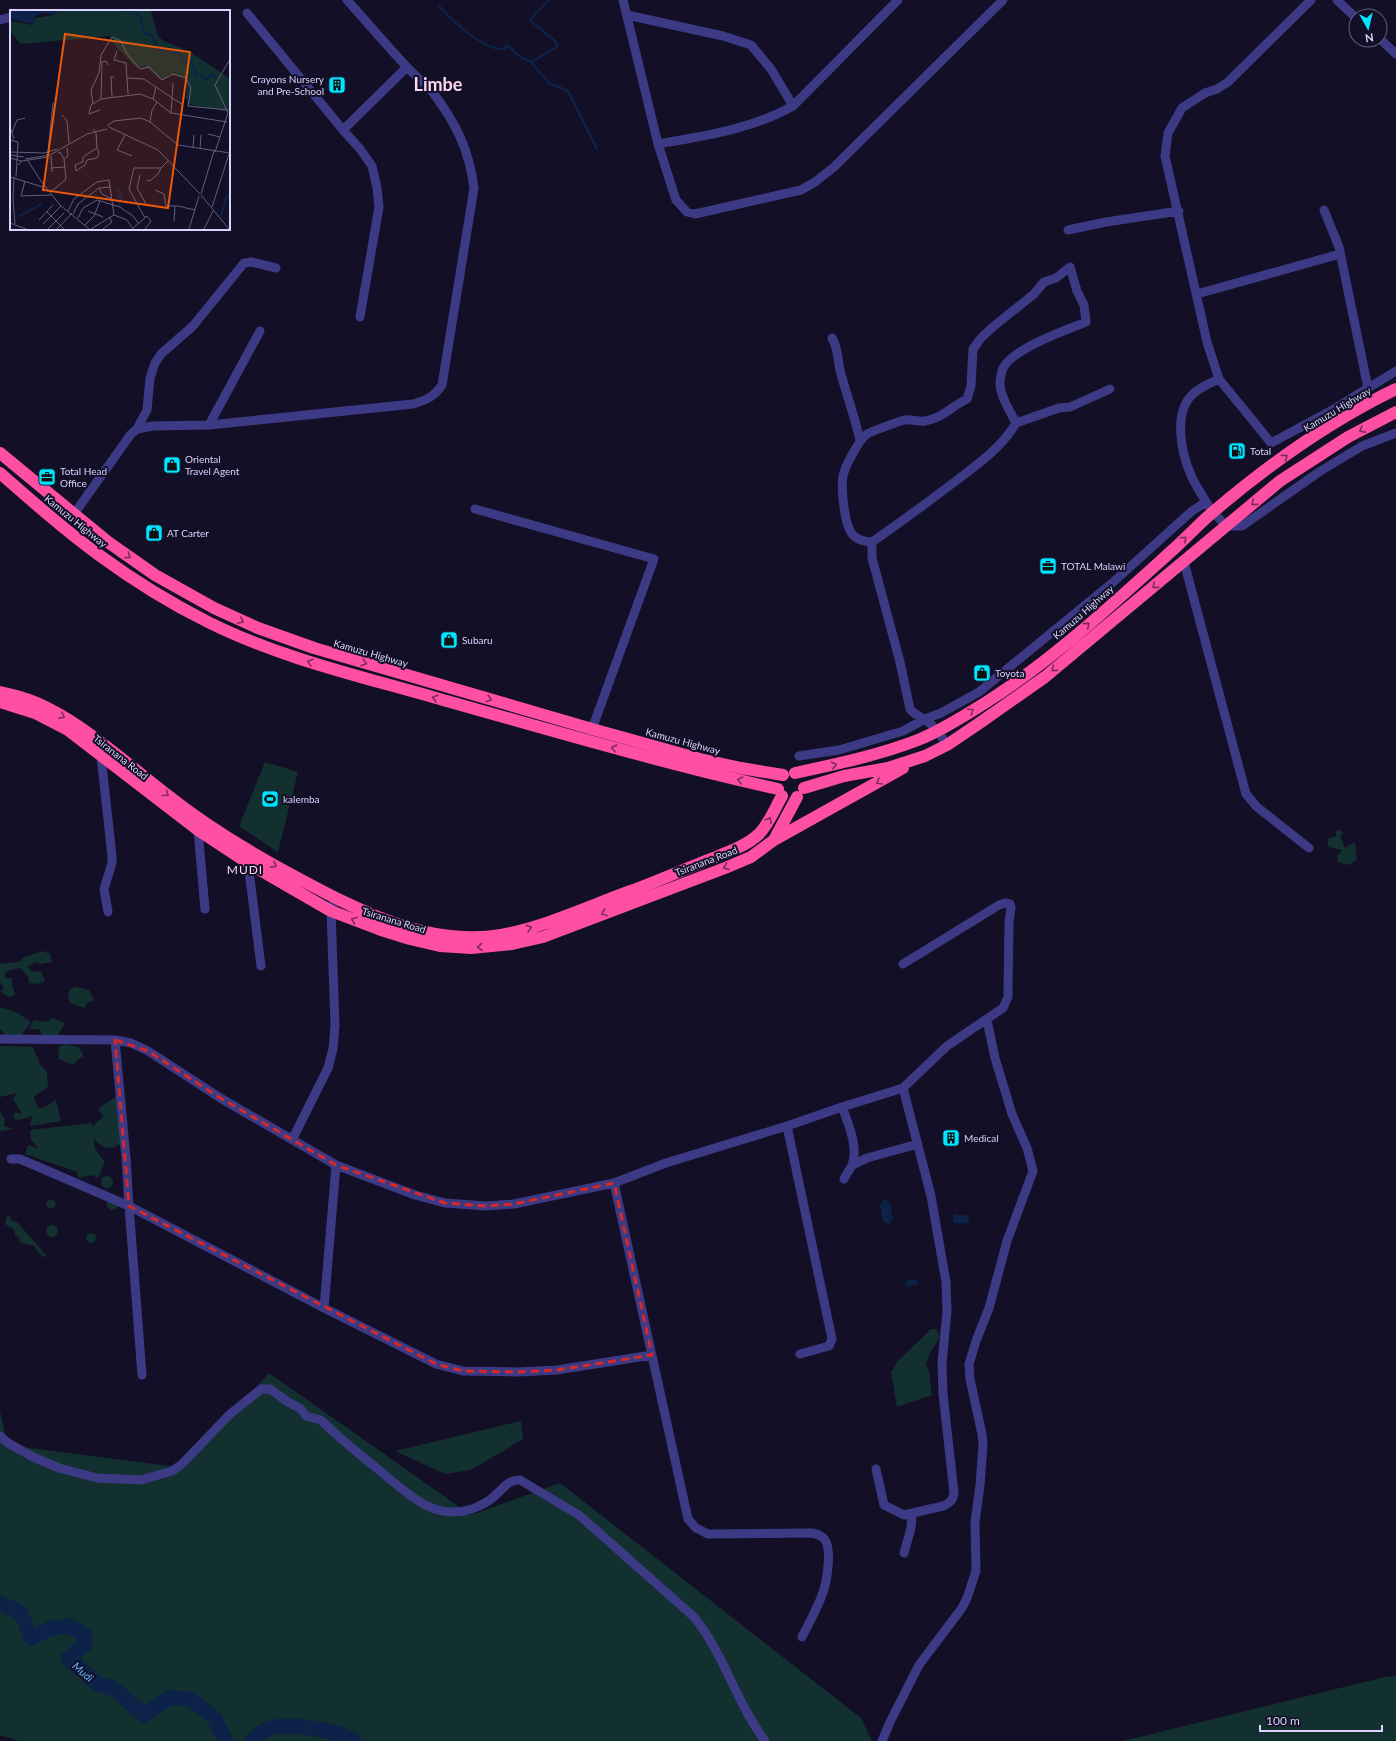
<svg xmlns="http://www.w3.org/2000/svg" width="1396" height="1741" font-family="Lato,sans-serif">
  <style>
    .green { fill: #12302f }
    .water { fill: #0c2248 }
    .lines { fill: none; stroke-linecap: round; stroke-linejoin: round }
    .stream { stroke: #0c2248; stroke-width: 2.5 }
    .river { stroke: #0c2248; stroke-width: 15 }
    .street { stroke: #3d3a85; stroke-width: 9 }
    .highway { stroke: #ff4fa3; stroke-width: 12 }
    .oneway { stroke: #7d2c5e }
    .marked { fill: none; stroke: #d62828; stroke-width: 3; stroke-dasharray: 8 5; stroke-linejoin: round }
    .labels { text-anchor: middle; stroke-width: 4; stroke-linejoin: round; paint-order: stroke }
    .poi-label { font-size: 10px; fill: #d9d4ff; stroke: #130f26; text-anchor: start }
    .street-label { font-size: 10px; fill: #d9d4ff; stroke: #130f26 }
    .water-label { font-size: 11px; font-style: italic; fill: #62b6ff; stroke: #130f26 }
    .quarter-label { font-size: 12px; letter-spacing: 1px; fill: #ffd6f0; stroke: #130f26 }
    .town-label { font-size: 18px; font-weight: bold; fill: #ffd6f0; stroke: #130f26 }
    .inset-river { fill: none; stroke: #0c2248; stroke-width: 2 }
    .inset-road { fill: none; stroke: #625e7d; stroke-width: 1 }
    .view { fill: #e8590c; fill-opacity: 0.15; stroke: #e8590c; stroke-width: 2 }
    .inset-edge { fill: none; stroke: #d9d4ff; stroke-width: 2 }
  </style>
  <rect width="100%" height="100%" fill="#130f26"/>
  <!-- green -->
  <path class="green" d="M265,762L298,772L278,852L239,826Z
    M1340,830L1343,833L1340,836L1345,848L1355,842L1357,859L1349,865L1338,862L1337,856L1342,850L1328,847V839L1336,836V831Z
    M43,951L50,954L52,962L40,964L35,962L27,967L33,972L41,971L45,981L38,984L29,983L28,976L20,968L10,970L5,973V978H12V985L15,995L9,997L0,991L4,988L0,983V964L18,962L25,957Z
    M76,987L89,990L94,1000L87,1003L85,1008L70,1003L68,996L70,989Z
    M0,1007L16,1012L31,1022L21,1036L7,1037L0,1029Z
    M53,1018L65,1023L58,1035L49,1041L43,1037L39,1029H29L34,1020L46,1022Z
    M65,1044L79,1047L84,1057L77,1060L74,1065L59,1059L58,1053L60,1046Z
    M0,1046L33,1047L40,1064L47,1072L48,1087L34,1097L38,1108L45,1107L56,1100L61,1121L30,1126L32,1116L18,1120L13,1118L15,1112L22,1114L13,1099L17,1093L0,1097Z
    M117,1096L123,1099L126,1103L125,1111L116,1116L119,1117L124,1141C113,1152 102,1149 94,1138L95,1149L105,1162L98,1178L92,1175L78,1178L77,1172L25,1154L28,1145L38,1148L31,1139L30,1130L92,1123L93,1128L96,1123L104,1116L98,1110L103,1105Z
    M0,1111L5,1120L4,1126L14,1129L0,1131Z
    M101 1182a6 6 0 1 1 12 0a6 6 0 1 1-12 0Z
    M46.5 1204a4.5 4.5 0 1 1 9 0a4.5 4.5 0 1 1-9 0Z
    M107,1201L119,1206L114,1210H111L107,1207Z
    M7,1215L11,1216L10,1220L18,1223L47,1256L43,1257L36,1250L35,1246L20,1243V1238L15,1235V1230L5,1224Z
    M46 1231a6 6 0 1 1 12 0a6 6 0 1 1-12 0Z
    M86 1238a5 5 0 1 1 10 0a5 5 0 1 1-10 0Z
    M931,1329H936L940,1337L930,1353L926,1363L929,1372L932,1395L897,1407L891,1372L898,1361Z
    M269,1373L471,1515L560,1483L861,1718L872,1741H19L0,1735V1411L7,1445L185,1468Z
    M521,1421L523,1439L471,1470L445,1474L395,1451Z
    M1396,1676V1741H1123L1385,1677Z"/>
  <!-- water -->
  <path class="water" d="M884,1199L890,1203L893,1219L889,1224L883,1221L880,1206Z
    M954,1214L969,1216L968,1224L953,1222Z
    M916,1279L918,1284L907,1287L905,1281Z"/>
  <g class="lines">
    <!-- stream -->
    <path class="stream" d="M549,0L530,20L556,42L557,47L531,62L549,83L568,91L597,149
      M439,6C453,21 484,51 504,49L507,45L519,56L531,62"/>
    <!-- river -->
    <path class="river" d="M0,1603L21,1613L31,1638L51,1628L68,1626L84,1634V1646L68,1658L98,1684L113,1688L144,1715L169,1698L191,1699L214,1718L226,1741
      M252,1741C255,1738 259,1733 264,1731C282,1720 338,1730 354,1741"/>
    <!-- street -->
    <path class="street" d="M623,0L658,144L676,200L687,212L695,214L801,190L815,182L834,167L1003,0
      M1311,0L1228,82L1217,89L1205,93L1182,108L1168,133L1165,156L1207,342L1219,379L1271,443L1327,413L1396,371
      M1337,0L1356,18
      M247,13L343,130L360,149L372,166L377,188L379,207L360,317
      M627,15L723,36L751,45L771,69L793,106
      M0,20L11,17
      M1380,39L1396,54
      M343,130L407,67
      M658,144C705,136 752,129 793,106L898,0
      M1324,210L1339,247L1368,388
      M1068,230L1106,222L1179,211
      M1197,294L1340,254
      M832,338C839,349 837,361 841,374C847,396 855,418 860,440
      M1016,423L1059,408L1070,407L1110,389
      M209,425L260,331
      M137,429L147,410L150,378L155,363L161,354L193,326L244,263L251,262L276,268
      M1206,502C1201,493 1195,485 1191,475C1181,453 1173,412 1193,394C1200,387 1211,383 1219,379
      M475,509L654,559L592,729
      M74,514L131,434L137,429L153,426L209,425L413,404C426,400 434,397 442,385L474,188C469,150 457,125 434,94C426,84 415,76 406,66C386,45 367,22 347,0
      M872,542C866,542 858,540 853,535C844,526 841,487 843,476C845,466 859,440 867,434C870,432 900,421 904,420C911,419 919,422 925,421C943,418 952,406 967,399L971,386L973,349L981,338L994,326L1034,294L1044,282L1056,278L1070,267L1077,291L1084,305L1086,322C1066,330 1014,348 1003,368C1002,371 1000,379 1000,383C1000,396 1010,411 1016,423C1001,449 973,468 949,486C924,505 898,524 872,542V558L900,662L910,709C914,715 920,716 926,720C935,727 941,735 947,745
      M1184,562L1246,794L1257,807L1309,848
      M101,756L112,856V863L104,889L108,912
      M799,756L839,750L903,731L925,719L941,713L979,692L1111,584L1192,511L1206,502L1213,512L1226,526H1242L1319,472L1362,446L1396,433
      M198,830L205,909
      M248,863L261,966
      M0,1039L115,1040L131,1043L148,1051L222,1099L336,1165L415,1195L445,1203L486,1206L514,1204L614,1183L666,1163L787,1126L842,1107L903,1088L947,1046L1003,1008L1008,997V991L1009,922L1011,908L1010,904L1005,903L999,905L903,964
      M115,1040L126,1158L129,1206L324,1308L336,1165
      M842,1107C848,1123 859,1148 852,1165C850,1170 846,1174 844,1179
      M787,1126L832,1339L829,1346L800,1354
      M292,1140L328,1068L333,1049L335,1025L331,911L335,898
      M11,1159H20L129,1206L142,1375
      M853,1165L867,1158L918,1144
      M614,1183L688,1519L696,1528L708,1534L812,1533C817,1534 822,1535 825,1540C832,1550 827,1583 822,1595C817,1609 809,1623 802,1637
      M324,1308L436,1364L463,1371L517,1372L557,1370L652,1355
      M0,1436L8,1443L33,1457L59,1468L97,1478L141,1480L172,1471L181,1465L229,1415L261,1389H270L288,1402L301,1409L306,1416L321,1420C339,1438 359,1454 379,1470C406,1492 433,1522 472,1509C479,1506 485,1504 491,1499C501,1492 507,1479 520,1480L579,1515L694,1617C724,1654 736,1702 765,1741
      M876,1469L884,1505L904,1515L943,1506C950,1503 953,1500 954,1493L943,1394L942,1363L947,1311L946,1282L931,1196L903,1088
      M904,1553L911,1528L912,1514
      M882,1741L890,1722L919,1665L962,1608L967,1598L976,1571L975,1522L980,1485L983,1444L982,1434L970,1379L969,1364L976,1341L989,1308L1007,1241L1033,1171L1027,1148L1012,1114L995,1058L987,1020"/>
    <!-- highway -->
    <path class="highway" d="M0,453L108,542L155,575L214,608L258,628L314,648L592,729L700,759L741,768L783,775
      M0,473C32,501 64,530 99,555C133,580 170,603 208,622C282,659 364,677 443,700C554,731 665,764 778,789
      M0,692C9,694 18,696 26,699C74,715 126,763 166,794C206,826 249,852 294,876C357,910 427,947 501,935C545,927 587,907 628,892C653,883 678,872 703,862C722,854 744,848 759,834C769,824 775,808 782,796
      M0,702L35,713L68,730L198,830L248,863L331,911L381,930L410,939L440,946L471,948L512,944L543,937L725,868L751,857L774,840L797,797
      M795,773C837,764 879,755 918,740C941,731 964,716 985,703C1054,659 1115,602 1176,547C1188,536 1200,523 1213,512C1267,466 1332,420 1396,389
      M804,788L844,776L888,768L925,756L947,745L981,722L1045,677L1280,481L1348,437L1396,412
      M774,840L903,768"/>
  </g>
  <!-- one-way arrows -->
  <defs><path id="oneway-chevron" d="M-2-3.5L2.5 0L-2 3.5" fill="none" stroke-width="1.6" stroke-linecap="round" stroke-linejoin="round"/></defs>
  <g class="oneway">
    <use href="#oneway-chevron" transform="translate(1362 430) rotate(151)"/>
    <use href="#oneway-chevron" transform="translate(1285 457) rotate(-37)"/>
    <use href="#oneway-chevron" transform="translate(1254 503) rotate(140)"/>
    <use href="#oneway-chevron" transform="translate(1184 539) rotate(-43)"/>
    <use href="#oneway-chevron" transform="translate(128 556) rotate(34)"/>
    <use href="#oneway-chevron" transform="translate(1155 586) rotate(140)"/>
    <use href="#oneway-chevron" transform="translate(241 621) rotate(25)"/>
    <use href="#oneway-chevron" transform="translate(1087 625) rotate(-40)"/>
    <use href="#oneway-chevron" transform="translate(310 662) rotate(-163)"/>
    <use href="#oneway-chevron" transform="translate(364 663) rotate(16)"/>
    <use href="#oneway-chevron" transform="translate(1054 669) rotate(140)"/>
    <use href="#oneway-chevron" transform="translate(435 698) rotate(-164)"/>
    <use href="#oneway-chevron" transform="translate(489 699) rotate(16)"/>
    <use href="#oneway-chevron" transform="translate(971 711) rotate(-30)"/>
    <use href="#oneway-chevron" transform="translate(62 716) rotate(27)"/>
    <use href="#oneway-chevron" transform="translate(614 748) rotate(-166)"/>
    <use href="#oneway-chevron" transform="translate(834 765) rotate(-12)"/>
    <use href="#oneway-chevron" transform="translate(740 780) rotate(-166)"/>
    <use href="#oneway-chevron" transform="translate(879 782) rotate(150)"/>
    <use href="#oneway-chevron" transform="translate(166 794) rotate(38)"/>
    <use href="#oneway-chevron" transform="translate(769 820) rotate(-60)"/>
    <use href="#oneway-chevron" transform="translate(274 865) rotate(28)"/>
    <use href="#oneway-chevron" transform="translate(726 867) rotate(158)"/>
    <use href="#oneway-chevron" transform="translate(604 913) rotate(159)"/>
    <use href="#oneway-chevron" transform="translate(354 920) rotate(-159)"/>
    <use href="#oneway-chevron" transform="translate(529 928) rotate(-16)"/>
    <use href="#oneway-chevron" transform="translate(480 947) rotate(175)"/>
  </g>
  <!-- marked area -->
  <path class="marked" d="M115,1040L148,1051L222,1099L336,1165L445,1203L486,1206L514,1204L614,1183L652,1355L557,1370L517,1372L463,1371L436,1364L129,1206Z"/>
  <!-- icons -->
  <defs>
    <symbol id="building-square" viewBox="-11 -11 22 22"><rect x="-9" y="-9" width="18" height="18" rx="4" fill="#00e5ff" stroke="#130f26"/><path d="M-4-6H4V6H1V3H-1V6H-4ZM-2.5-4.3h1.7v1.8h-1.7ZM.8-4.3h1.7v1.8H.8ZM-2.5-1h1.7V.8h-1.7ZM.8-1h1.7V.8H.8Z" fill="#111"/></symbol>
    <symbol id="fuel-square" viewBox="-11 -11 22 22"><rect x="-9" y="-9" width="18" height="18" rx="4" fill="#00e5ff" stroke="#130f26"/><path d="M-5.5-6h7V0h2V4h1.3V-2.5L3-4.5l.8-.8L6-3V5H2.5V1h-1V6h-7ZM-4.2-4.7v3.2H.2V-4.7Z" fill="#111"/></symbol>
    <symbol id="shop-square" viewBox="-11 -11 22 22"><rect x="-9" y="-9" width="18" height="18" rx="4" fill="#00e5ff" stroke="#130f26"/><path d="M-5-2.5h2.3a2.7 3.5 0 0 1 5.4 0H5L5.5 6h-11ZM-1.5-2.5h3a1.5 2.3 0 0 0-3 0Z" fill="#111"/></symbol>
    <symbol id="office-square" viewBox="-11 -11 22 22"><rect x="-9" y="-9" width="18" height="18" rx="4" fill="#00e5ff" stroke="#130f26"/><path d="M-6-3h4V-5.5h4V-3h4V5H-6ZM-1-4.5V-3h2v-1.5ZM-6 0V1H6V0Z" fill="#111"/></symbol>
    <symbol id="stadium-square" viewBox="-11 -11 22 22"><rect x="-9" y="-9" width="18" height="18" rx="4" fill="#00e5ff" stroke="#130f26"/><path d="M0-5a6.5 5 0 1 0 0 10a6.5 5 0 1 0 0-10ZM-3.5-1.8h7v3.6h-7Z" fill="#111"/></symbol>
  </defs>
  <g fill-rule="evenodd">
    <use href="#building-square" x="327" y="75" width="20" height="20"/>
    <use href="#fuel-square" x="1227" y="441" width="20" height="20"/>
    <use href="#shop-square" x="162" y="455" width="20" height="20"/>
    <use href="#office-square" x="37" y="467" width="20" height="20"/>
    <use href="#shop-square" x="144" y="523" width="20" height="20"/>
    <use href="#office-square" x="1038" y="556" width="20" height="20"/>
    <use href="#shop-square" x="439" y="630" width="20" height="20"/>
    <use href="#shop-square" x="972" y="663" width="20" height="20"/>
    <use href="#stadium-square" x="260" y="789" width="20" height="20"/>
    <use href="#building-square" x="941" y="1128" width="20" height="20"/>
  </g>
  <g class="labels">
    <!-- poi labels -->
    <g class="poi-label">
      <text x="324" y="83" text-anchor="end">Crayons Nursery<tspan x="324" dy="12">and Pre-School</tspan></text>
      <text x="1250" y="455">Total</text>
      <text x="185" y="463">Oriental<tspan x="185" dy="12">Travel Agent</tspan></text>
      <text x="60" y="475">Total Head<tspan x="60" dy="12">Office</tspan></text>
      <text x="167" y="537">AT Carter</text>
      <text x="1061" y="570">TOTAL Malawi</text>
      <text x="462" y="644">Subaru</text>
      <text x="995" y="677">Toyota</text>
      <text x="283" y="803">kalemba</text>
      <text x="964" y="1142">Medical</text>
    </g>
    <!-- street labels -->
    <g class="street-label">
      <text transform="translate(1337 409) rotate(-31)" y="4">Kamuzu Highway</text>
      <text transform="translate(76 521) rotate(39)" y="4">Kamuzu Highway</text>
      <text transform="translate(1083 612) rotate(-41)" y="4">Kamuzu Highway</text>
      <text transform="translate(371 653) rotate(16)" y="4">Kamuzu Highway</text>
      <text transform="translate(683 741) rotate(15)" y="4">Kamuzu Highway</text>
      <text transform="translate(121 757) rotate(38)" y="4">Tsiranana Road</text>
      <text transform="translate(706 861) rotate(-21)" y="4">Tsiranana Road</text>
      <text transform="translate(394 920) rotate(17)" y="4">Tsiranana Road</text>
    </g>
    <!-- water labels -->
    <g class="water-label">
      <text transform="translate(83 1672) rotate(41)" y="4">Mudi</text>
    </g>
    <!-- quarter labels -->
    <g class="quarter-label">
      <text x="245" y="874">MUDI</text>
    </g>
    <!-- town labels -->
    <g class="town-label">
      <text x="438" y="91">Limbe</text>
    </g>
  </g>
  <!-- overview -->
  <g transform="translate(10 10)">
    <rect width="220" height="220" fill="#130f26"/>
    <path d="M48,1H141L147,24L152,30L182,43L220,69V102L178,94L177,88H174L177,85L176,68L160,64L152,71L135,56L127,58L103,33L100,26L11,34L0,21V11L23,15L25,8L44,5Z" fill="#12302f"/>
    <path d="M0,1H47L43,5L35,3L25,6L24,14L0,9Z" fill="#0c2248"/>
    <path class="inset-river" d="M114,1H122L131,8L133,20L136,24L142,25L147,37L155,40L160,38L163,43L167,42L171,46L173,51L183,54L186,65L189,64L196,69L202,65L207,69M107,177L112,186L109,187L111,189L109,195M211,206L216,188L220,186M7,207L32,194"/>
    <path class="inset-road" d="M107,41L104,50L116,53L118,84M117,68L134,69L146,77M163,73L162,88L172,94M102,87L101,67H104M91,89L92,52L96,51L98,55M143,89L146,77L162,88L161,103M83,94L81,80L89,63L91,45L102,27L111,31L117,44L130,59L139,57L152,70L163,64L176,68L181,78L178,96L218,100M90,100L79,104L81,95L91,89L130,84L143,89L161,103L217,112M52,105L57,111L59,133M140,112L142,100L147,92M97,116L104,111L131,108L140,112L168,135L220,143M0,117L4,129M99,117L148,140L190,184M83,119L86,123L87,138L73,147V152L65,155L66,161L75,155L77,150L87,148L89,143L87,138M2,122L7,110L15,108M198,124L210,127M115,125L107,140L122,146M0,130L8,132L6,167M183,138L184,125M190,139L191,125M0,142L35,143L47,139M38,142L43,93M205,142L218,103L205,75L220,49M0,145L14,147M41,146L42,162M0,148L12,151M15,149L40,145L77,124L97,119M54,149L58,146L57,138M18,151L31,171L50,195L79,219M8,155L12,151L38,147M41,158L55,157M130,165L127,178L136,194M0,167L33,177M4,167L3,189L5,214M137,170L140,171L148,164L151,158M15,171L11,186L41,185M89,178L92,184L102,189M145,180L154,184L156,196H168L185,200M41,182L56,169L54,149L50,142L48,143M191,184L204,141M191,185L219,219M202,197L219,144M58,201L64,189L87,172L99,170L104,205M78,201L93,207M37,202L54,219M63,204L68,194L89,178L101,177M68,208L73,198L87,190L110,197L123,206L129,214M29,210L43,195M164,211L165,196M0,213L16,219M33,214L51,196M75,215L84,206L90,191M123,218L135,208L119,179L124,158H151L158,151M38,219L54,203M47,219L62,203M81,219L104,205L117,210L123,219M93,219L102,212L99,207M135,219L141,211L137,206L135,207M179,219L189,186M194,219L203,201"/>
    <path class="view" d="M55,24L180,42L158,198L33,180Z"/>
    <rect width="220" height="220" class="inset-edge"/>
  </g>
  <!-- north arrow -->
  <g transform="translate(1368 28) rotate(172)"><circle r="19" fill="#130f26" stroke="#625e7d"/>
  <path d="M0-3L7 15L0 10L-7 15Z" fill="#00e5ff"/>
  <text y="-6" font-size="11" font-weight="bold" text-anchor="middle" fill="#d9d4ff">N</text>
  </g>
  <!-- scale -->
  <path d="M1260 1725v6h122v-6" fill="none" stroke="#d9d4ff" stroke-width="2"/>
  <text x="1266" y="1725" font-size="12" fill="#d9d4ff" stroke="#130f26" stroke-width="3" paint-order="stroke">100 m</text>
</svg>
